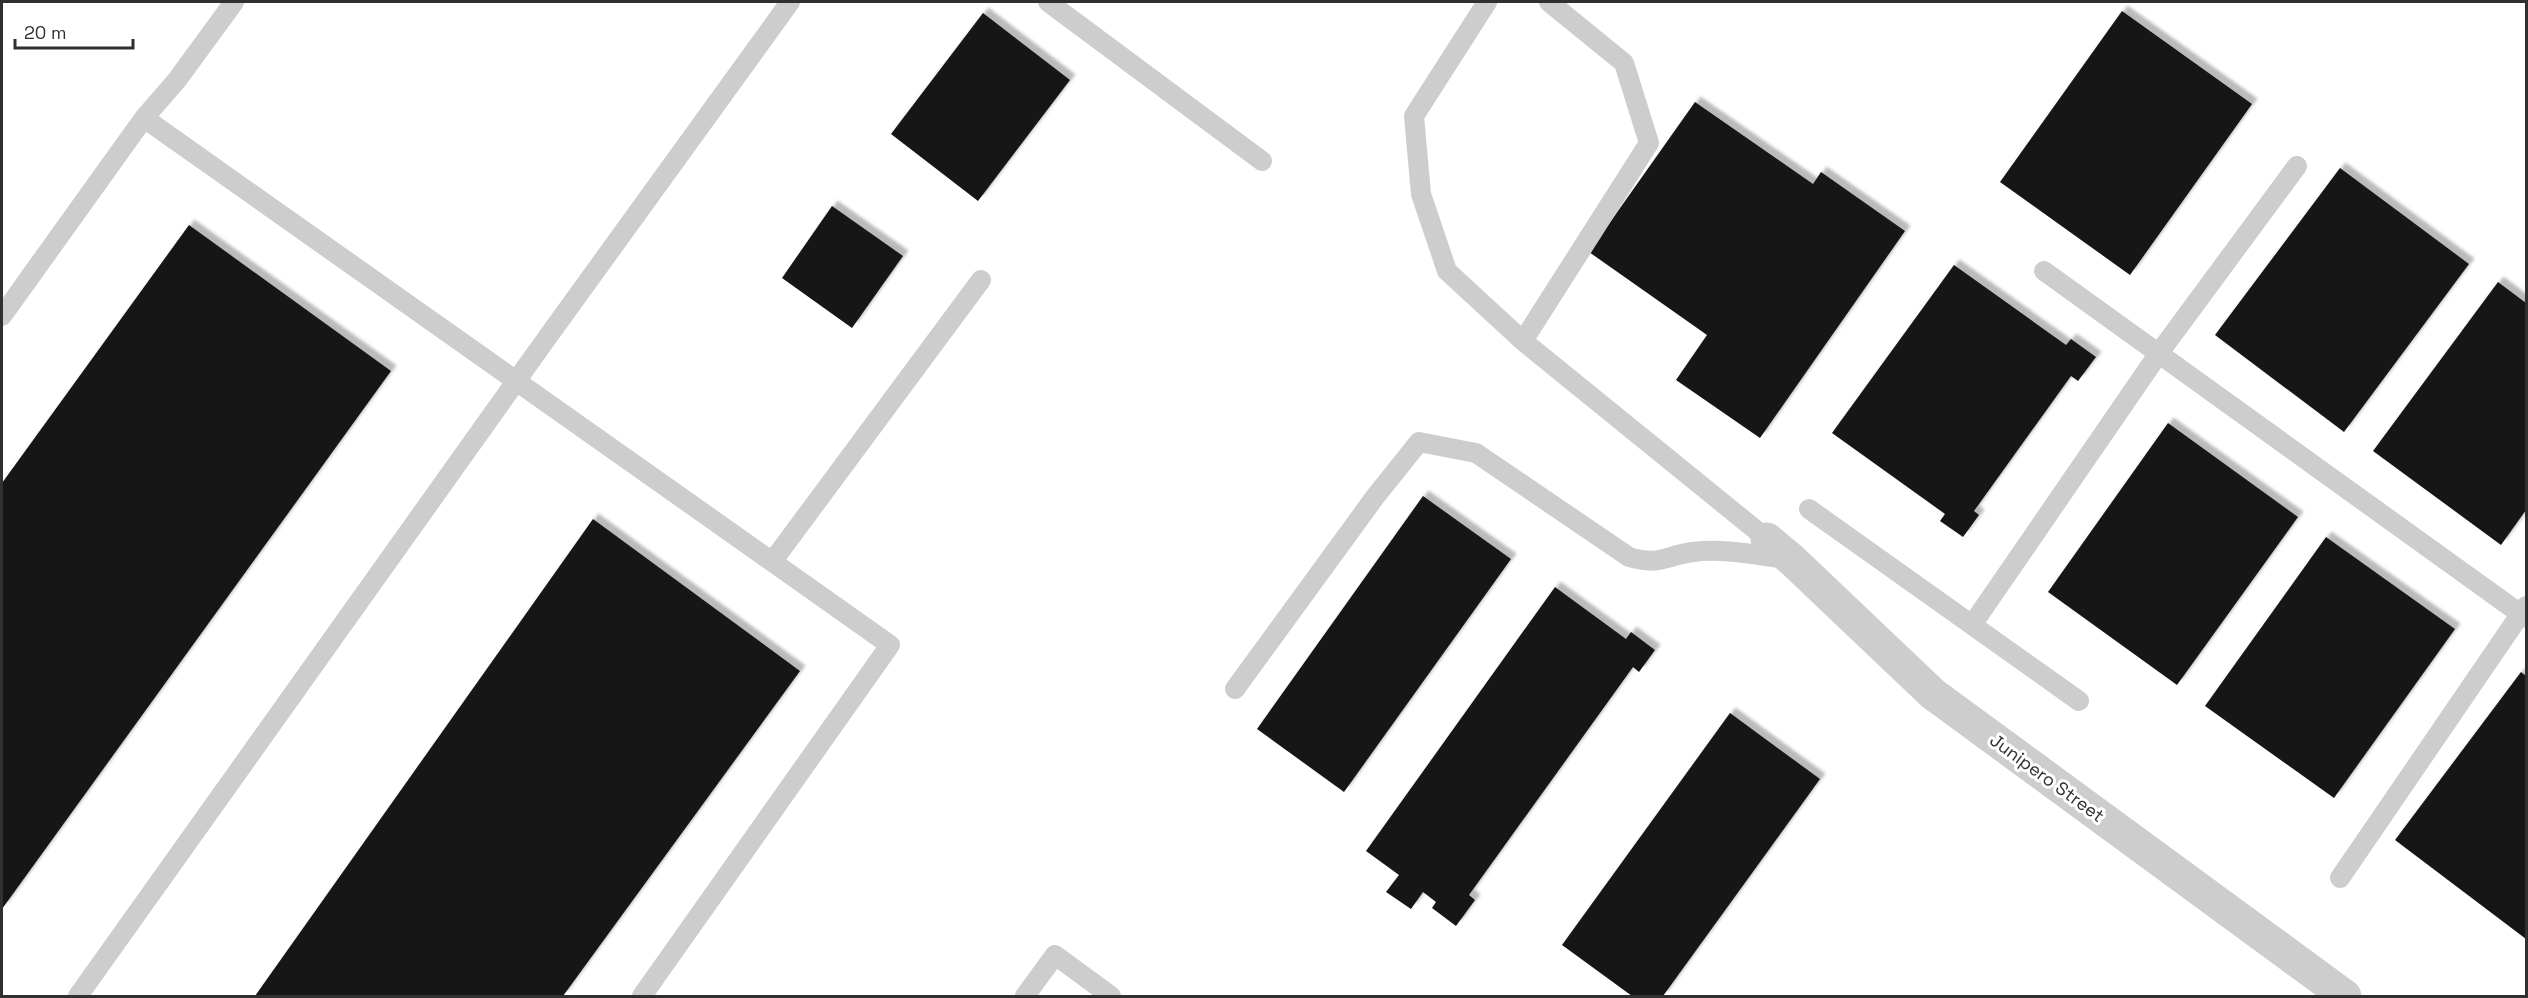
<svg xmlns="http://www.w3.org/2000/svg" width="2528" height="998" font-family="'Space Grotesk',sans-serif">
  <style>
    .building { fill: #171717; filter: url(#shadow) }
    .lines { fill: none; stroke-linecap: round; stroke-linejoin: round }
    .lane { stroke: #cdcdcd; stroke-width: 20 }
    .street { stroke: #cdcdcd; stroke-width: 33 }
    .labels { text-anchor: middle; stroke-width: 6; stroke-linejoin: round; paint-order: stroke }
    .street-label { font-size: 18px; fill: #303030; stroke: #fff }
  </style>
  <defs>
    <filter id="shadow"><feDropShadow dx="5.5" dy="-5.5" stdDeviation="1.5" flood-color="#0004"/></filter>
  </defs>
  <rect width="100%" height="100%" fill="#fff"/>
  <!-- building -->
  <path class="building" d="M2122,11L2252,104L2130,275L2000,182Z
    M983,13L1070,80L978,201L891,134Z
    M1695,102L1813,184L1821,172L1905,231L1760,438L1676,380L1707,335L1589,252Z
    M2340,168L2469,264L2344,432L2215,335Z
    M832,206L903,256L852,328L782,278Z
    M189,225L391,371L2,909V483Z
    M1954,265L2066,345L2071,339L2096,357L2078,381L2071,376L1974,511L1979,515L1963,537L1940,521L1945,514L1832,433Z
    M2498,282L2526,303V510L2501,545L2373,451Z
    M2168,423L2298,517L2177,685L2048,592Z
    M1423,496L1511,559L1344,792L1257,729Z
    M593,519L800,671L563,996H255Z
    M2326,537L2455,629L2334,798L2205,706Z
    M1555,587L1626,639L1631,632L1655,650L1639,672L1633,667L1469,895L1475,900L1456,926L1432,908L1436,902L1423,892L1411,909L1386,892L1399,875L1366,851Z
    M2521,672L2526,676V939L2395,840Z
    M1730,713L1820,779L1663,996H1632L1562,945Z"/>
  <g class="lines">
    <!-- lane -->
    <path class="lane" d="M1048,2L1262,161
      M1487,2L1414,116L1421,194L1447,271L1523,341L1767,539
      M144,118L177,80L234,2
      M2044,271L2526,618
      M2,316L144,118L890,645L642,996
      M1523,341L1649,143L1624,63L1549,2
      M1809,509L2079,701
      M772,562L981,280
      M1972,625L2159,353L2297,166
      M1235,689L1375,497L1419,442L1476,453L1629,557C1660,566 1664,556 1693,552C1724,548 1756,555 1787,559
      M2340,878L2526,606
      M78,996L544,342L790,2
      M1025,996L1055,955L1111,996"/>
    <!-- street -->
    <path class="street" d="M1767,539L1792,560L1933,694L2345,996"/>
  </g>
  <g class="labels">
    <!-- street labels -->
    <g class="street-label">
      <text transform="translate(2047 778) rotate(36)" y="6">Junipero Street</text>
    </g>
  </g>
  <!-- border -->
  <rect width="2528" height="998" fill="none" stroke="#303030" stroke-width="6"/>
  <!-- scale -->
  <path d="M15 39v9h118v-9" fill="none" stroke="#303030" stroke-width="3"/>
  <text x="24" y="39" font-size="18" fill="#303030" stroke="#ffffff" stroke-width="4.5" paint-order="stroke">20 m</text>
</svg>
